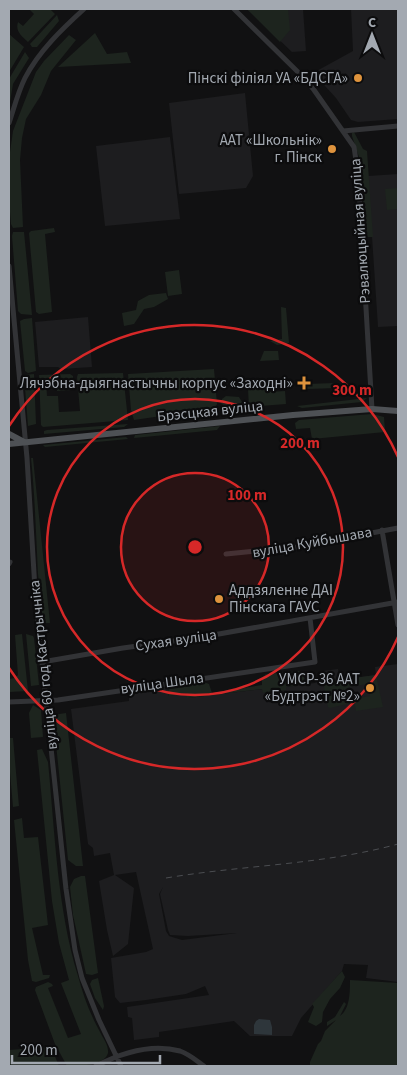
<svg xmlns="http://www.w3.org/2000/svg" width="407" height="1075" font-family="'Source Sans 3',sans-serif">
  <style>
    .built { fill: #1d1d1f; fill-rule: evenodd }
    .green { fill: #1d241e }
    .water { fill: #2e363b }
    .lines { fill: none; stroke-linecap: round; stroke-linejoin: round }
    .minor { stroke: #323336; stroke-width: 5 }
    .major { stroke: #4e5155; stroke-width: 6 }
    .rail { stroke: #4b4d51; stroke-width: 1; stroke-dasharray: 6 5; stroke-linecap: butt }
    .ring { fill: none; stroke: #d62828; stroke-width: 2.5 }
    .poi-dot { fill: #de933d; stroke: #0c0c0d; stroke-width: 2 }
    .labels { text-anchor: middle; stroke-width: 4.5; stroke-linejoin: round; paint-order: stroke }
    .poi-label { font-size: 15px; fill: #a3a9b1; stroke: #0c0c0d; text-anchor: end }
    .street-label { font-size: 15px; fill: #a3a9b1; stroke: #0c0c0d }
    .centre { fill: #d62828; stroke: #0c0c0d; stroke-width: 2.5 }
    .ring-label { font-size: 15px; text-anchor: middle; font-weight: bold; fill: #d62828; stroke: #0c0c0d; stroke-width: 4.5; stroke-linejoin: round; paint-order: stroke }
  </style>
  <rect width="100%" height="100%" fill="#111112"/>
  <!-- built -->
  <path class="built" d="M247,9H303L306,51L292,52Z
    M351,9H398V119L358,122L351,120L336,98L313,73L353,51Z
    M245,93L253,176L246,188L179,194L169,103Z
    M170,137L180,219L105,226L96,146Z
    M398,174V326L378,327L368,176Z
    M88,317L92,367L61,369L58,367H39L35,322Z
    M398,664V982L366,978L368,965L344,964L342,971L301,1018L292,1036H250L234,1021L159,1032V1037L134,1040L132,1018L128,1017L127,1007L209,995L205,986L186,994L146,1000L120,1003L115,997L111,958L146,952L153,949L136,872L115,875L134,888L128,944L113,956L107,930L99,881L114,875L110,853L94,856L93,848L88,844L71,709L129,701V691L168,686L169,696L186,693L188,698L263,689L264,693L285,690V687L315,683L320,678L323,677V671L338,669L340,680L376,675L375,667ZM163,887L160,894L168,930L170,935L188,936L237,933L182,940L169,936L166,931L159,894Z"/>
  <!-- green -->
  <path class="green" d="M31,9H50L55,14L28,42C22,36 15,32 18,22L23,26L34,14L30,10Z
    M247,9H288L290,30L280,42Z
    M57,15L59,21L37,47H32L30,44Z
    M95,33L107,54L127,52L131,63L58,67Z
    M9,34L24,47L9,72Z
    M69,35L76,40L51,71L41,95L26,119L22,138L20,160L23,227L13,228L11,224L9,201V159L13,131L36,72L44,61Z
    M25,52L29,58L13,84L9,108V79Z
    M354,132L363,149L367,151L373,237H366L360,160L352,136V133Z
    M398,188V209L387,210L385,189Z
    M54,228L55,232L45,234L52,312L39,314L36,312L29,233L31,231Z
    M13,232H24L32,315L21,314L18,311L12,236Z
    M179,270L182,294L168,296L165,272Z
    M166,293L168,299L154,307L144,309L134,324L124,326L122,313L136,310L138,301L149,295Z
    M281,307L286,308L289,343L277,345L270,341L282,339Z
    M32,318L36,371L28,373L25,371L20,321L24,319Z
    M264,351H278L279,360L260,361Z
    M214,369L217,404L214,410H181L168,415L134,420L131,410L128,374Z
    M123,373L128,420L43,427L41,425L39,375L70,374L73,376L74,388L71,390L57,391V380L46,381L47,396H58L59,412L80,411L77,377L78,374Z
    M34,374L36,424L28,426L24,375Z
    M335,383L336,388L307,389V384Z
    M268,387L269,392L285,391L286,404L249,407L248,389Z
    M226,396L239,397L242,402L238,406L228,409L221,403L222,399Z
    M367,398L362,402L302,408L297,406Z
    M372,414L384,417L385,432L312,439L310,428L296,429L295,423L299,420Z
    M128,424L124,427L44,434V431L47,430Z
    M220,426L217,430L134,438L135,435Z
    M126,437L128,439L45,447L43,445Z
    M31,458H33L50,623H45C39,607 40,590 38,574C36,535 35,497 31,458Z
    M22,634L28,691L9,692V679L15,678L18,675L15,635Z
    M26,634L33,636L34,638L39,685L31,686Z
    M300,671L304,676L305,684L286,687V690L263,693L262,689L187,698L186,693L169,696L168,686L204,682L209,684L212,693L262,685V678L266,674Z
    M376,675L383,707L356,711L354,699L370,696V693L376,692L374,683L348,687L351,703L330,708L328,707L323,682Z
    M33,705L41,710L43,737L31,738L29,713Z
    M66,713L83,866H76L68,860L53,715Z
    M9,738H13L19,806L13,807L9,761Z
    M42,749L48,762C55,833 57,907 78,976C83,995 90,1014 100,1032C103,1038 109,1046 108,1053C105,1066 77,1066 67,1066L55,1044L35,990L36,987L48,982L52,984L53,986L48,988L68,1038L81,1034L61,983L69,980L59,943L52,901L37,750Z
    M22,818L24,838L38,837L48,925L32,928L43,975H50L49,978L36,982L32,981L28,960L14,820Z
    M81,876H85L98,973L92,975L86,974L73,915L70,887L74,879Z
    M342,971L345,977L340,988L330,999L323,1012L322,1022L316,1026L308,1022L314,1007L312,1004Z
    M98,978L104,1006L103,1010L95,998L90,984L92,980Z
    M350,980L398,983V1066H310V1062L318,1044L321,1041L325,1031L336,1020L327,1026V1022L335,1017L344,1002L346,1004L340,1016C350,1009 350,992 350,980Z
    M51,1047L59,1066H9V1050Z"/>
  <!-- water -->
  <path class="water" d="M259,1019L270,1020L272,1027V1035L254,1034V1025L256,1021Z"/>
  <g class="lines">
    <!-- minor -->
    <path class="minor" d="M234,9L303,77L314,90L354,147L358,174L361,224L372,409
      M9,123C14,108 18,92 25,78C39,51 62,29 84,9
      M343,131L398,126
      M9,266L27,458L36,606L66,889L75,950L82,978L99,1020L121,1066
      M382,530L398,625
      M226,554L297,547L398,528
      M9,564L10,562
      M42,662L123,648L202,637L398,602
      M9,702L58,700L315,662L310,618
      M96,1066C121,1053 151,1043 180,1051C189,1054 197,1061 204,1066"/>
    <!-- major -->
    <path class="major" d="M9,434L24,442
      M9,444L293,415L372,409L398,411"/>
    <!-- rail -->
    <path class="rail" d="M166,878C243,865 322,865 398,844"/>
  </g>
  <!-- distance rings -->
  <circle cx="195" cy="547" r="74" fill="#d62828" fill-opacity=".12"/>
  <g class="ring">
    <circle cx="195" cy="547" r="74"/>
    <circle cx="195" cy="547" r="148"/>
    <path d="M398 637A222 222 0 0 1 9 668M9 426A222 222 0 0 1 398 457"/>
  </g>
  <!-- markers -->
  <g class="poi-dot">
    <circle cx="358" cy="78" r="5"/>
    <circle cx="332" cy="149" r="5"/>
    <path d="M301.5 375.5h5v5h5v5h-5v5h-5v-5h-5v-5h5z"/>
    <circle cx="219" cy="599" r="5"/>
    <circle cx="370" cy="688" r="5"/>
  </g>
  <g class="labels">
    <!-- poi labels -->
    <g class="poi-label">
      <text x="348" y="83">Пінскі філіял УА «БДСГА»</text>
      <text x="322" y="145">ААТ «Школьнік»<tspan x="322" dy="17">г. Пінск</tspan></text>
      <text x="293" y="388">Лячэбна-дыягнастычны корпус «Заходні»</text>
      <text x="229" y="595" text-anchor="start">Аддзяленне ДАІ<tspan x="229" dy="17">Пінскага ГАУС</tspan></text>
      <text x="360" y="684">УМСР-36 ААТ<tspan x="360" dy="17">«Будтрэст №2»</tspan></text>
    </g>
    <!-- street labels -->
    <g class="street-label">
      <text transform="translate(360 231) rotate(-94)" y="5">Рэвалюцыйная вуліца</text>
      <text transform="translate(210 411) rotate(-6)" y="5">Брэсцкая вуліца</text>
      <text transform="translate(312 542) rotate(-10)" y="5">вуліца Куйбышава</text>
      <text transform="translate(176 640) rotate(-8)" y="5">Сухая вуліца</text>
      <text transform="translate(43 665) rotate(-96)" y="5">вуліца 60 год Кастрычніка</text>
      <text transform="translate(162 683) rotate(-8)" y="5">вуліца Шыла</text>
    </g>
  </g>
  <circle cx="195" cy="547" r="8" class="centre"/>
  <g class="ring-label">
    <text x="352" y="395">300 m</text>
    <text x="300" y="448">200 m</text>
    <text x="247" y="500">100 m</text>
  </g>
  <!-- border -->
  <rect width="407" height="1075" fill="none" stroke="#a3a9b1" stroke-width="20"/>
  <!-- north arrow -->
  <g transform="translate(372 35)" stroke="#0c0c0d" stroke-width="4" paint-order="stroke">
  <path d="M0-4L9 19L0 12L-9 19Z" fill="#a3a9b1"/>
  <text y="-8" font-size="14" font-weight="bold" text-anchor="middle" fill="#a3a9b1">С</text>
  </g>
  <!-- scale -->
  <path d="M12 1055v8h148v-8" fill="none" stroke="#a3a9b1" stroke-width="2.5"/>
  <text x="20" y="1055" font-size="15" fill="#a3a9b1" stroke="#0c0c0d" stroke-width="4" paint-order="stroke">200 m</text>
</svg>
